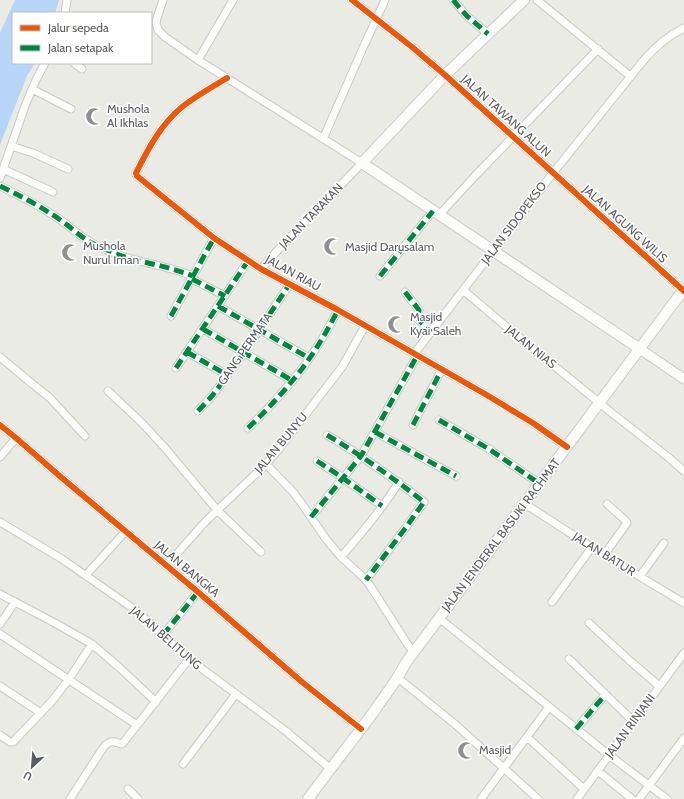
<svg xmlns="http://www.w3.org/2000/svg" width="684" height="799" font-family="Cabin,sans-serif">
  <style>
    .water { fill: #b7d5f7 }
    .lines { fill: none; stroke-linecap: round; stroke-linejoin: round }
    .minor-casing { stroke: #c7c8c7; stroke-width: 9 }
    .tertiary-casing { stroke: #c7c8c7; stroke-width: 11 }
    .secondary-casing { stroke: #c8c9c8; stroke-width: 12 }
    .minor { stroke: #fcfcfb; stroke-width: 7 }
    .tertiary { stroke: #fcfcfb; stroke-width: 9 }
    .secondary { stroke: #fcfcfb; stroke-width: 10 }
    .quiet { stroke: #00873e; stroke-width: 5; stroke-dasharray: 10 5; stroke-linecap: butt }
    .cycleway-casing { stroke: #fff; stroke-width: 8 }
    .cycleway { stroke: #e8590c; stroke-width: 6 }
    .labels { text-anchor: middle; stroke-width: 3; stroke-linejoin: round; paint-order: stroke }
    .poi-label { font-size: 12px; fill: #5a5d63; stroke: #fff; text-anchor: start }
    .street-label { font-size: 12px; fill: #5a5d63; stroke: #fff }
  </style>
  <rect width="100%" height="100%" fill="#ebebe5"/>
  <!-- water -->
  <path class="water" d="M15,0H59L55,13H13V63H35L27,76L0,145V33Z"/>
  <g class="lines">
    <defs>
      <path id="minor" d="M163,0L157,18L156,23L158,30L165,37L198,60L362,163L277,251L261,269
        M352,0L412,47L445,75L684,291
        M453,0L467,16L488,34
        M537,0L630,76
        M65,13L67,0
        M198,60L233,0
        M74,63L82,69
        M227,78C212,87 196,96 182,107C161,124 148,149 136,173L137,176L214,238L261,269L338,310L485,394L533,423L567,447
        M32,89L71,109
        M323,139L363,48L385,0
        M11,146L33,153L68,169
        M3,169L53,192
        M0,178L25,106L36,80L45,63
        M0,186C21,196 40,206 59,219C71,227 81,238 94,244C106,250 118,255 131,259C152,264 173,268 193,276
        M439,215L475,176L598,49
        M380,276L433,211
        M192,279L225,296
        M463,290L509,329L607,409
        M405,292L419,310V311L416,316V317L431,332
        M218,306L309,358
        M171,316L214,238
        M203,329L293,381
        M187,352L227,375
        M414,354L553,173L643,61C655,47 667,36 684,28
        M0,357L30,382L50,398L85,436
        M176,368L248,261
        M108,391L142,423L165,448L217,510L261,552
        M608,410L668,457L684,471
        M198,411L212,396L244,353L289,285
        M439,420L489,449L540,484
        M0,425L16,438L62,478L198,592L302,682L361,729
        M413,425L442,369
        M248,428C264,413 279,397 293,380C311,359 325,335 338,310
        M375,432L456,476
        M327,435C361,455 393,478 424,502L404,530L366,580
        M0,457L16,438
        M317,461L343,478L382,506
        M266,464L293,492L302,504L326,539L341,557L363,577L369,584L408,645L414,652
        M525,504L604,555L684,603
        M311,517L361,456L417,356
        M0,522L62,559L121,600L138,612L163,635L189,659L287,732L326,765
        M604,555L627,523L625,520L607,504
        M341,557C362,533 382,509 399,482
        M166,566L205,522L266,464L279,449L342,367L365,326
        M86,575L125,532
        M640,576L664,543
        M0,594L53,622L92,644L120,668L156,702
        M552,602L592,547
        M439,618L609,755L667,799
        M589,623L629,660L659,686
        M0,624L15,602
        M0,634L137,725
        M163,635L198,592
        M569,659L633,721
        M398,678L456,725L538,799
        M0,686L41,713
        M576,729L605,695
        M0,735L10,742H13L52,701L69,679L92,644
        M527,737L584,789
        M183,764L236,694
        M598,771L632,799
        M128,789L138,799
        M70,799L103,748C109,740 113,741 121,744L123,743L189,659
        M481,799L549,707
        M577,799L684,653
        M639,799L684,738"/>
      <path id="tertiary" d="M640,349L684,379"/>
      <path id="secondary" d="M524,0L445,75L362,163L640,349
        M308,799C330,769 353,740 375,710C385,695 397,681 405,664L684,289"/>
    </defs>
    <!-- minor casing -->
    <use href="#minor" class="minor-casing"/>
    <!-- tertiary casing -->
    <use href="#tertiary" class="tertiary-casing"/>
    <!-- secondary casing -->
    <use href="#secondary" class="secondary-casing"/>
    <!-- minor -->
    <use href="#minor" class="minor"/>
    <!-- tertiary -->
    <use href="#tertiary" class="tertiary"/>
    <!-- secondary -->
    <use href="#secondary" class="secondary"/>
    <!-- quiet -->
    <path class="quiet" d="M453,0L467,16L488,34
      M0,186C21,196 40,206 59,219C71,227 81,238 94,244C106,250 118,255 131,259C152,264 173,268 193,276
      M380,276L433,211
      M192,279L225,296
      M405,292L419,310V311L416,316V317L431,332
      M218,306L309,358
      M171,316L214,238
      M203,329L293,381
      M187,352L227,375
      M176,368L248,261
      M198,411L212,396L244,353L289,285
      M439,420L489,449L540,484
      M413,425L442,369
      M248,428C264,413 279,397 293,380C311,359 325,335 338,310
      M375,432L456,476
      M327,435C361,455 393,478 424,502L404,530L366,580
      M317,461L343,478L382,506
      M311,517L361,456L417,356
      M163,635L198,592
      M576,729L605,695"/>
    <defs>
      <path id="cycleway" d="M352,0L412,47L445,75L684,291
        M227,78C212,87 196,96 182,107C161,124 148,149 136,173L137,176L214,238L261,269L338,310L485,394L533,423L567,447
        M0,425L16,438L62,478L198,592L302,682L361,729"/>
    </defs>
    <!-- cycleway casing -->
    <use href="#cycleway" class="cycleway-casing"/>
    <!-- cycleway -->
    <use href="#cycleway" class="cycleway"/>
  </g>
  <!-- icons -->
  <defs>
    <symbol id="mosque-bare" viewBox="-9 -9 18 18"><path d="M3.5-4.9A6 6 0 1 0 3.5 4.9A5 5 0 1 1 3.5-4.9Z" fill="#8d8f90" stroke="#fff" stroke-width="2.5" paint-order="stroke"/></symbol>
  </defs>
  <g fill-rule="evenodd">
    <use href="#mosque-bare" x="82" y="104" width="25" height="25"/>
    <use href="#mosque-bare" x="320" y="234" width="25" height="25"/>
    <use href="#mosque-bare" x="58" y="240" width="25" height="25"/>
    <use href="#mosque-bare" x="384" y="312" width="25" height="25"/>
    <use href="#mosque-bare" x="454" y="738" width="25" height="25"/>
  </g>
  <g class="labels">
    <!-- poi labels -->
    <g class="poi-label">
      <text x="107" y="113">Mushola<tspan x="107" dy="14">Al Ikhlas</tspan></text>
      <text x="83" y="250">Mushola<tspan x="83" dy="14">Nurul Iman</tspan></text>
      <text x="345" y="251">Masjid Darusalam</text>
      <text x="410" y="321">Masjid<tspan x="410" dy="14">Kyai Saleh</tspan></text>
      <text x="479" y="754">Masjid</text>
    </g>
    <!-- street labels -->
    <g class="street-label">
      <text transform="translate(506 116) rotate(42)" y="4">JALAN TAWANG ALUN</text>
      <text transform="translate(311 216) rotate(-46)" y="4">JALAN TARAKAN</text>
      <text transform="translate(514 223) rotate(-53)" y="4">JALAN SIDOPEKSO</text>
      <text transform="translate(625 224) rotate(42)" y="4">JALAN AGUNG WILIS</text>
      <text transform="translate(293 273) rotate(29)" y="4">JALAN RIAU</text>
      <text transform="translate(531 347) rotate(39)" y="4">JALAN NIAS</text>
      <text transform="translate(245 349) rotate(-55)" y="4">GANG PERMATA</text>
      <text transform="translate(281 443) rotate(-50)" y="4">JALAN BUNYU</text>
      <text transform="translate(501 535) rotate(-53)" y="4">JALAN JENDERAL BASUKI RACHMAT</text>
      <text transform="translate(604 554) rotate(32)" y="4">JALAN BATUR</text>
      <text transform="translate(187 569) rotate(40)" y="4">JALAN BANGKA</text>
      <text transform="translate(166 638) rotate(41)" y="4">JALAN BELITUNG</text>
      <text transform="translate(630 726) rotate(-54)" y="4">JALAN RINJANI</text>
    </g>
  </g>
  <!-- legend -->
  <rect x="12" y="12" width="140" height="52" fill="#ffffff" stroke="#bdbec1"/>
  <rect x="20" y="25" width="20" height="6" fill="#e8590c" stroke="#bdbec1"/>
  <text x="48" y="32" font-size="12" fill="#5a5d63">Jalur sepeda</text>
  <rect x="20" y="45" width="20" height="6" fill="#00873e" stroke="#bdbec1"/>
  <text x="48" y="52" font-size="12" fill="#5a5d63">Jalan setapak</text>
  <!-- north arrow -->
  <g transform="translate(32 767) rotate(206)" stroke="#ffffff" stroke-width="3" paint-order="stroke">
  <path d="M0-3L7 15L0 10L-7 15Z" fill="#5a5d63"/>
  <text y="-6" font-size="11" font-weight="bold" text-anchor="middle" fill="#5a5d63">U</text>
  </g>
</svg>
